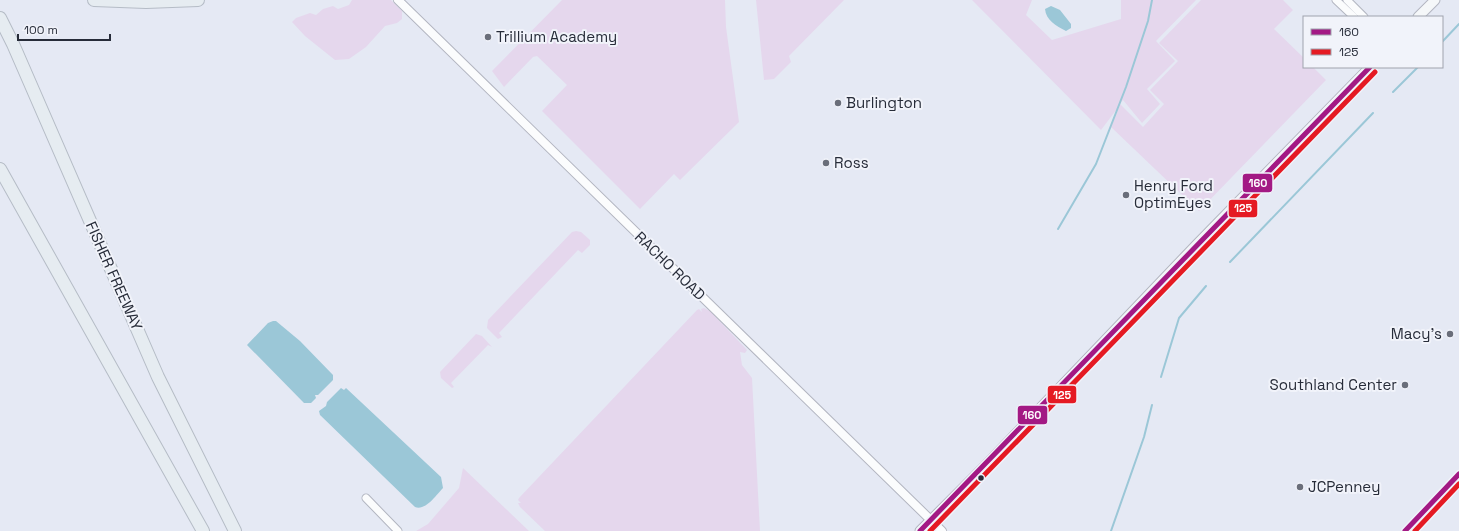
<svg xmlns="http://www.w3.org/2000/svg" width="1459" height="531" font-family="'Space Grotesk',sans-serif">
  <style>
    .green { fill: #e5d7ed }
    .water { fill: #9bc7d7 }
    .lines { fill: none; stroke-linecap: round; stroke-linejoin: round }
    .stream { stroke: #9bc7d7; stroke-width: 2 }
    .minor-casing { stroke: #b2b5c0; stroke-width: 9 }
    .tertiary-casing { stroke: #b2b5c0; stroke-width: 10 }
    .secondary-casing { stroke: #b2b5c0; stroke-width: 11 }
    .motorway-casing { stroke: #b5bcc6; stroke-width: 14 }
    .minor { stroke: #fbfcfd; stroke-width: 7 }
    .tertiary { stroke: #fbfcfd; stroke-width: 8 }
    .secondary { stroke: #f5f7f9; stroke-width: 9 }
    .motorway { stroke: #e6ecf1; stroke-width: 12 }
    .bus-1-casing { stroke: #f1f3fa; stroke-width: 8 }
    .bus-2-casing { stroke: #f1f3fa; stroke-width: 8 }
    .bus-1 { stroke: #a31984; stroke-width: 5 }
    .bus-2 { stroke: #e51a23; stroke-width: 5 }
    .poi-dot { fill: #6a6e7a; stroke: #f1f3fa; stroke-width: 1.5 }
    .bus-dot { fill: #272c39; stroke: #f1f3fa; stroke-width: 1.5 }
    .labels { text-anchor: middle; stroke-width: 4; stroke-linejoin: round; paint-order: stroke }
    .poi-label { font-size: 15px; fill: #272c39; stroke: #f1f3fa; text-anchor: start }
    .street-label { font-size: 15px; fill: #272c39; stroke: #f1f3fa }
    .line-badge { stroke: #f1f3fa; stroke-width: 1.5 }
    .badge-label { font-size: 11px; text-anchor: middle; font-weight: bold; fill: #fff }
  </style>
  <rect width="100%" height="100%" fill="#e5e9f4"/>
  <!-- green -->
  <path class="green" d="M352,0H391L402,11V19L397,23L385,26L366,47L349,59L335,60L305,36L292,22L296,18L310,13L316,15L323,9L333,6L338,9L349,5Z
    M562,0H725L726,27L739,122L680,180L674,174L640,209L542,111L567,85L537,56L533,57L504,87L492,71Z
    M756,0H844L789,56L791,62L774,79L764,80Z
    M972,0H1032L1026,15L1052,40L1121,19V0H1196L1156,41L1175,61L1147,89L1160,104L1142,123L1123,100L1120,104L1143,127L1164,104L1150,90L1178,61L1159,43L1201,0H1283L1293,10L1274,29L1304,58V67H1313L1326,80L1199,211L1111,127L1120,105L1101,130Z
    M576,231L581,232L590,240V245L582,253L578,250L499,333L502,337L498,339L487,328L488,320L572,232Z
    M704,308L710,311L747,350L745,353L740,352L742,365L752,378L760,531H545L520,507L518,503H521L518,500L519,498L697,310L699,309L702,312L701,309Z
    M476,334L482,336L492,347L488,345L451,383L454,387L452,388L441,378L440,372Z
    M463,468L529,531H416L428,524L459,488Z"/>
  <!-- water -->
  <path class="water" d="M1051,6L1060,10L1071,24V28L1066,31C1056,26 1046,20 1045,9Z
    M273,321H276L300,341L333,375V380L318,395H315L316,398L311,403H304L247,345L268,323Z
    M341,388L344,390L346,388L441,477L443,488C436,495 426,511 415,507L320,415L319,411L326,406L327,402Z"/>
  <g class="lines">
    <!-- stream -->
    <path class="stream" d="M1442,42L1459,24
      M1393,92L1418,67
      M1058,229L1096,164L1126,87L1148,21L1152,0
      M1230,262L1373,113
      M1161,377L1179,318L1206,286
      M1111,531L1144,437L1152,405"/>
    <defs>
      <path id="minor" d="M1336,0L1354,17
        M1347,0L1364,17
        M366,498L398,531"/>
      <path id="tertiary" d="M398,0L942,531"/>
      <path id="secondary" d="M1418,17L1435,0
        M920,531L984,467L1197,244L1370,67"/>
      <path id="motorway" d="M94,0L146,2L198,0
        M0,18L13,44L158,377L235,531
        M0,169L203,531"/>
    </defs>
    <!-- minor casing -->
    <use href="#minor" class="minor-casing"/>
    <!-- tertiary casing -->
    <use href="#tertiary" class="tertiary-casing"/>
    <!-- secondary casing -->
    <use href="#secondary" class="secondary-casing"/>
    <!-- motorway casing -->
    <use href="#motorway" class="motorway-casing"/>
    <!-- minor -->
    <use href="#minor" class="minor"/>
    <!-- tertiary -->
    <use href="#tertiary" class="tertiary"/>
    <!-- secondary -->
    <use href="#secondary" class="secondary"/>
    <!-- motorway -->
    <use href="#motorway" class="motorway"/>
    <defs>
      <path id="bus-1" d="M920,531L1370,67
        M1405,531L1459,474"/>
      <path id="bus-2" d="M930,531L1375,72
        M1415,531L1459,484"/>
    </defs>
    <!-- bus-1 casing -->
    <use href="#bus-1" class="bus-1-casing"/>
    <!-- bus-2 casing -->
    <use href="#bus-2" class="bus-2-casing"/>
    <!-- bus-1 -->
    <use href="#bus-1" class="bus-1"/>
    <!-- bus-2 -->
    <use href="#bus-2" class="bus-2"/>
  </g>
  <!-- markers -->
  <g class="poi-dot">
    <circle cx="488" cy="37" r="4"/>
    <circle cx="838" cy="103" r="4"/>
    <circle cx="826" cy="163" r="4"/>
    <circle cx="1126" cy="195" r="4"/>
    <circle cx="1450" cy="334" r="4"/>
    <circle cx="1405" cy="385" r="4"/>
    <circle cx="1300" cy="487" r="4"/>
  </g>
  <circle class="bus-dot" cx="981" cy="478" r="3.5"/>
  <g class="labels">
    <!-- poi labels -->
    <g class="poi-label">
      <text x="496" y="42">Trillium Academy</text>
      <text x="846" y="108">Burlington</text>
      <text x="834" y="168">Ross</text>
      <text x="1134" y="191">Henry Ford<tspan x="1134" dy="17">OptimEyes</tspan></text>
      <text x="1442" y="339" text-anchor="end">Macy's</text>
      <text x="1397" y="390" text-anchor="end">Southland Center</text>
      <text x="1308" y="492">JCPenney</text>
    </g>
    <!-- street labels -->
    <g class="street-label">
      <text transform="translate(670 266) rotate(44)" y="5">RACHO ROAD</text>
      <text transform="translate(114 276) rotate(66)" y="5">FISHER FREEWAY</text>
    </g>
  </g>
  <g class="line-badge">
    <rect x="1242" y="173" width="31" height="20" rx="4" fill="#a31984"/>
    <rect x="1228" y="199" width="30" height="19" rx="4" fill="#e51a23"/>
    <rect x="1047" y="385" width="30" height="19" rx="4" fill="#e51a23"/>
    <rect x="1017" y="405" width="31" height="20" rx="4" fill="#a31984"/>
  </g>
  <g class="badge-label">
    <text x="1258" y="187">160</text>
    <text x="1243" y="212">125</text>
    <text x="1062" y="399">125</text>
    <text x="1032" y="419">160</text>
  </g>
  <!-- legend -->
  <rect x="1303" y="16" width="140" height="52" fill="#f1f3fa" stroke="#a0a3ad"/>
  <rect x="1311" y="29" width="20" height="6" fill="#a31984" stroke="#a0a3ad"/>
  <text x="1339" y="36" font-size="12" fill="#272c39">160</text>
  <rect x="1311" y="49" width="20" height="6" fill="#e51a23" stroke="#a0a3ad"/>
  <text x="1339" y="56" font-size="12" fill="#272c39">125</text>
  <!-- scale -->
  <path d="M18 34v6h92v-6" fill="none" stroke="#272c39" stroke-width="2"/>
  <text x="24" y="34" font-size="12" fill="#272c39" stroke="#f1f3fa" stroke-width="3" paint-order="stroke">100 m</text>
</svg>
